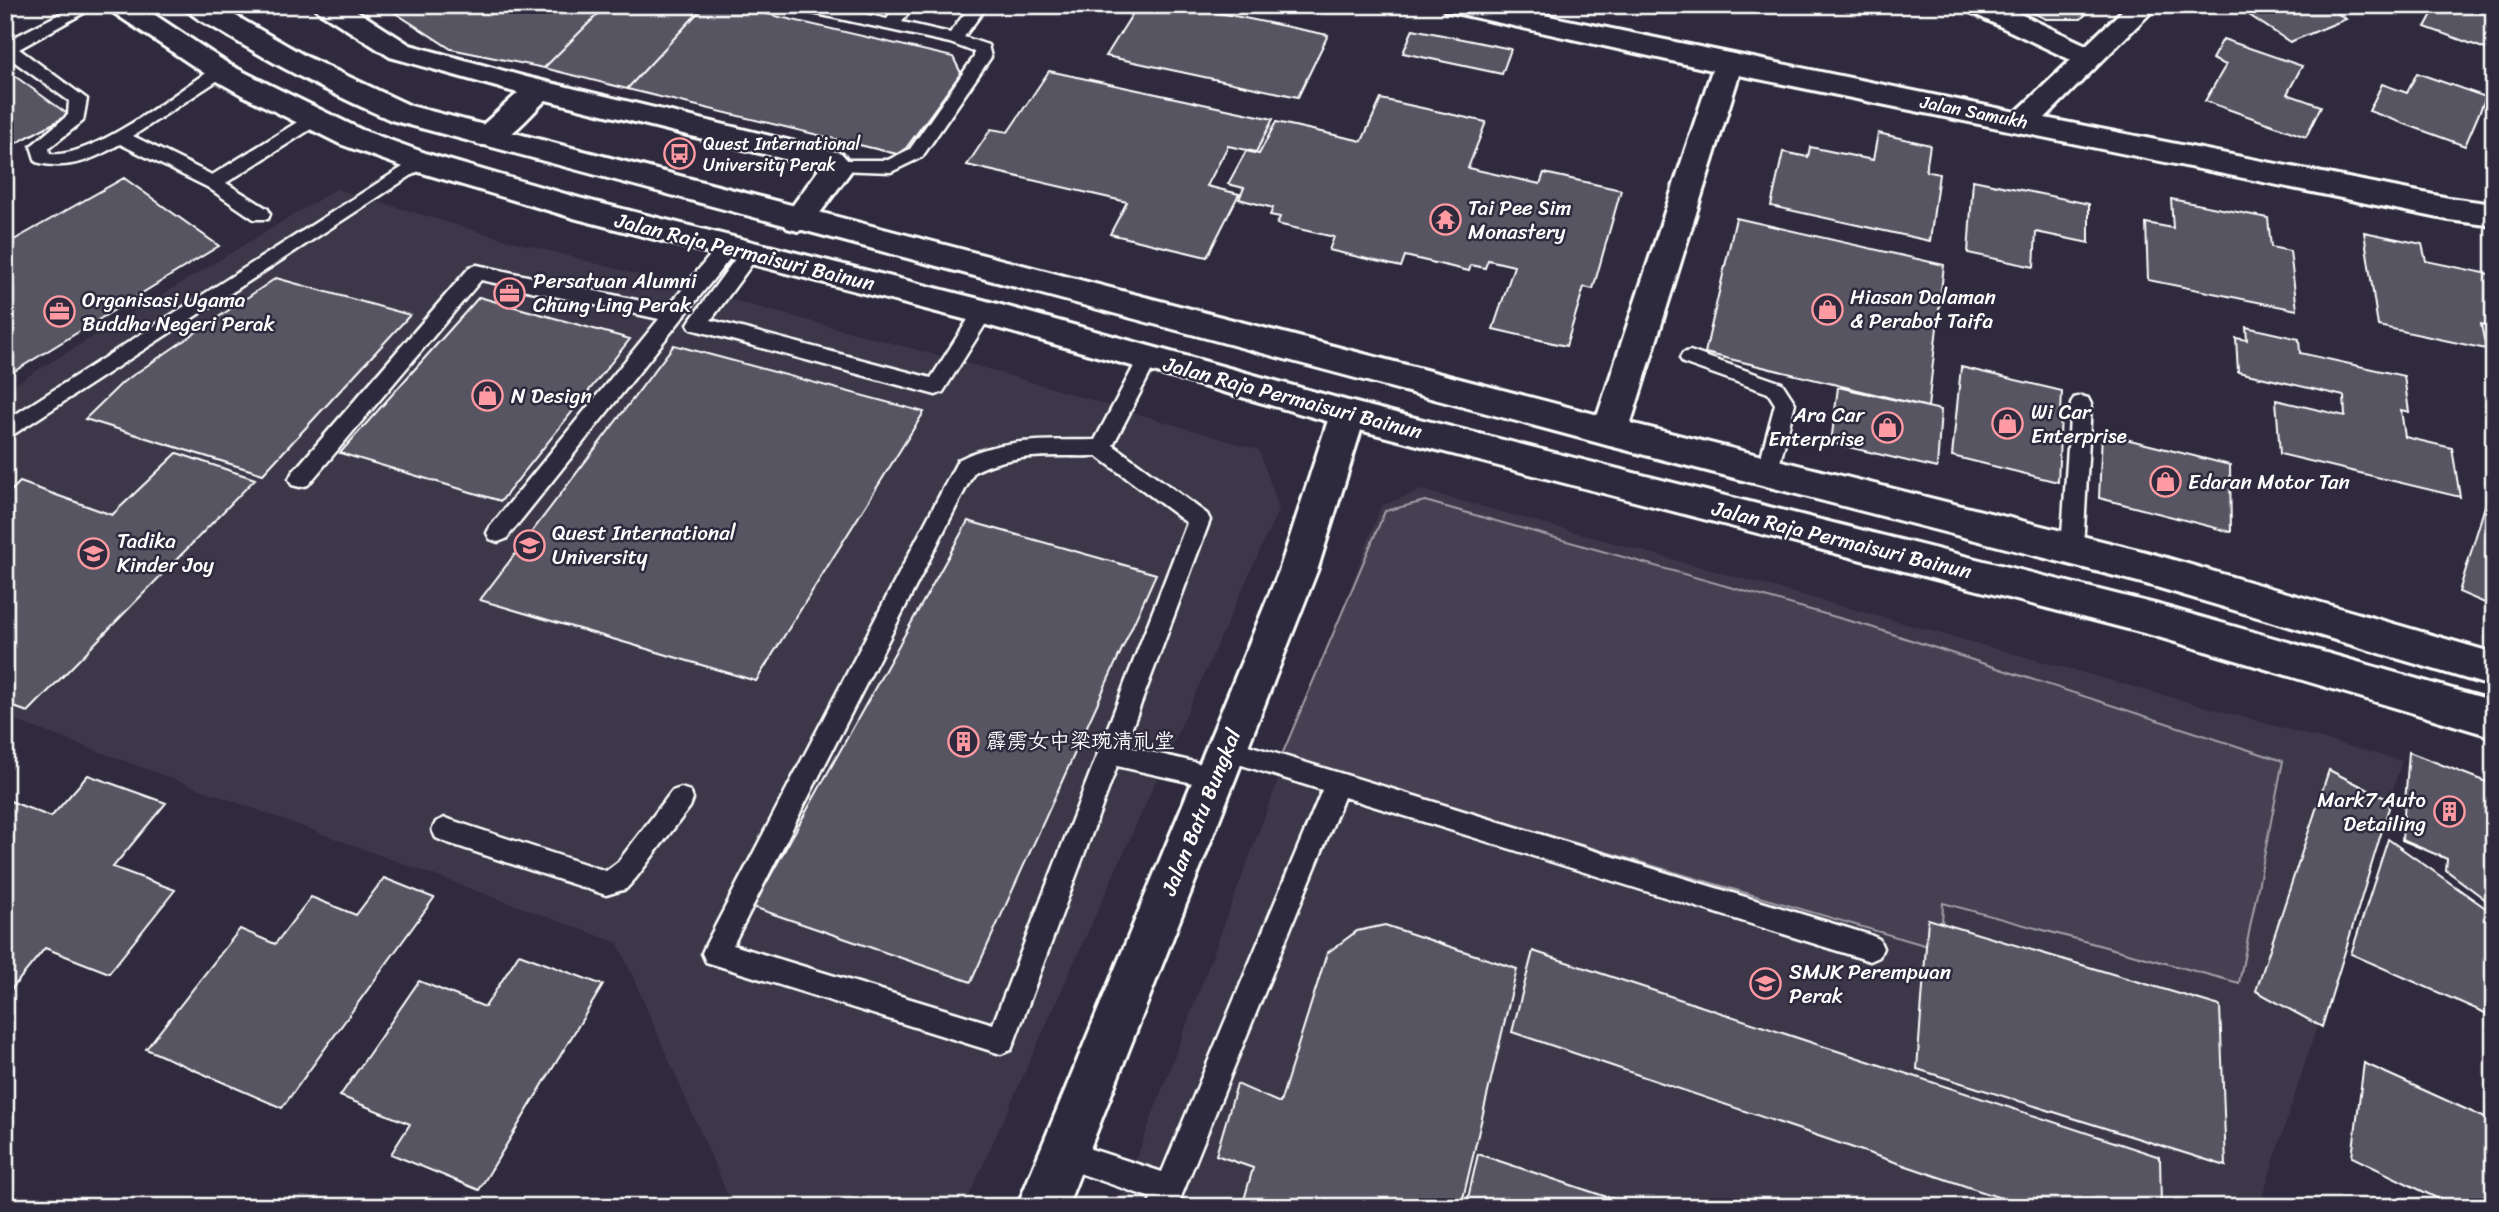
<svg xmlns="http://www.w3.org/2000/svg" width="2499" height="1212" font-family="Sriracha,'LXGW WenKai TC',sans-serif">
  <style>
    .built { fill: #3c3749 }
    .green { fill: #464152; stroke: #a2a0a8; stroke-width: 2 }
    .building { fill: #595564; stroke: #fff; stroke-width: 2 }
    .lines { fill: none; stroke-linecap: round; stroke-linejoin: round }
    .lane-casing { stroke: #fff; stroke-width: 5 }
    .street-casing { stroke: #fff; stroke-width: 6 }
    .primary-casing { stroke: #fff; stroke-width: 6 }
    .lane { fill: #2f2a3d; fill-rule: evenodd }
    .street { fill: #2f2a3d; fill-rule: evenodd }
    .primary { fill: #2f2a3d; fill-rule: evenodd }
    .labels { text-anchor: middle; stroke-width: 5; stroke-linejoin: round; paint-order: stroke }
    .far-street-label { font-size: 18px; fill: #fff; stroke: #2f2a3d }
    .far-poi-label { font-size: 18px; fill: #fff; stroke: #2f2a3d; text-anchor: start }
    .poi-label { font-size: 21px; fill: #fff; stroke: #2f2a3d; text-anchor: start }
    .street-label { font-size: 21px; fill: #fff; stroke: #2f2a3d }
  </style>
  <rect width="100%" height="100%" fill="#2f2a3d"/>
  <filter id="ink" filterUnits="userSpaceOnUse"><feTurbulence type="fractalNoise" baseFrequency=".0143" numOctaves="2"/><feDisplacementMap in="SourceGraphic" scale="14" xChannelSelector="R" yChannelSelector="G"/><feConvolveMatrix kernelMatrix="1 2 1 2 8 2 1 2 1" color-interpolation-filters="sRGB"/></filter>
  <g filter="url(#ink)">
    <!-- built -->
    <path class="built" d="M336,189L483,233L981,367L1259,450L1279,508L964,1207H733L618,943L5,717V390Z
      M1422,490L2402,761L2259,1207H1118L1381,506Z"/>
    <!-- green -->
    <path class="green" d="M1425,501L1871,627L2283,761L2239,983L1943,903L1941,950L1281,757L1385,511Z"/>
    <!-- building -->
    <path class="building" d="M383,5H607L544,68L451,49Z
      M607,5H705L627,89L544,68Z
      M705,5H728L953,57L961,73L901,155L627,89Z
      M1138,5H1181L1328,35L1298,97L1106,56Z
      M2016,5H2095L2081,19H2046Z
      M2240,5H2325L2346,19L2290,42L2237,7Z
      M2437,5L2456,10L2458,5H2494V52L2425,27Z
      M1413,29L1511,49L1502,74L1403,53Z
      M2223,39L2302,66L2287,94L2321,106L2306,137L2205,101L2226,65L2212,59Z
      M5,69L69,115L5,149Z
      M1049,71L1273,119L1256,152L1228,146L1207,186L1239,194L1207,257L1110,234L1127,202L967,165L991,129L1008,132Z
      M2417,73L2486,97L2465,146L2369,111L2382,84L2407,93Z
      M1381,99L1486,122L1468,168L1540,184L1544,173L1621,190L1593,289L1584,287L1566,346L1493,329L1514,266L1488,260L1485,268L1471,265L1469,271L1405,256L1401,267L1329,250L1334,237L1277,224L1280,217L1270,215L1273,208L1239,199L1244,188L1228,184L1246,151L1259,154L1276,122L1362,141Z
      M1878,133L1930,145L1926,171L1939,174L1930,241L1771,206L1783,152L1808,157L1810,147L1873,160Z
      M124,178L219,246L5,377V245Z
      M1973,180L2089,204V243L2036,232L2034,267L1968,253Z
      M2171,199L2268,218L2271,247L2290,251L2297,310L2148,280L2146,223L2173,228Z
      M1736,218L1944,265L1928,407L1705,353Z
      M2364,232L2422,244L2426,261L2494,275V327L2481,324L2486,349L2378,326Z
      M276,278L410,315L263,474L85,419L123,382Z
      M479,297L630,339L501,501L340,453Z
      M2246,327L2299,339L2300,353L2404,376L2409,412L2401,410L2405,437L2452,448L2460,497L2280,454L2276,400L2345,416L2344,396L2238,372L2236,338L2247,340Z
      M674,345L924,412L756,681L480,600Z
      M1961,367L2062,391L2058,482L1952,456Z
      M1838,387L1941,410L1937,468L1831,443Z
      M2102,433L2230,465L2231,532L2099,498Z
      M177,453L255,479L28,712L5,704V497L20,482L112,515Z
      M2494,476V607L2459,592Z
      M968,521L1156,574L971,982L753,907Z
      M2409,752L2494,785V906L2446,870L2447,859L2402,840Z
      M2329,770L2391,801L2322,1027L2256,991Z
      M88,775L166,803L113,867L175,890L109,973L45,948L5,997V799L51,817Z
      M2388,839L2494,914V1017L2351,954Z
      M384,878L434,898L282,1108L146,1049L240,929L275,944L311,897L356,915Z
      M1928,919L2220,1006L2226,1166L1917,1069Z
      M1385,925L1517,969L1461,1207H1242L1253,1168L1216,1155L1237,1084L1280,1103L1327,953L1357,931Z
      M1533,951L2160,1157L2161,1207H2027L1512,1032Z
      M519,954L603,985L479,1190L391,1154L410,1124L340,1096L419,981L485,1007Z
      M2364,1063L2494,1122V1207H2455L2352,1157Z
      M1478,1154L1637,1207H1466Z"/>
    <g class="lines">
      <defs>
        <path id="lane" d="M77,5H98L19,49L87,99L83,121L49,148L50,154C93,159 177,92 214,67H226L229,71L226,75L133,136L212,175L307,116H319L322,120L319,124L226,183L268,209L270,214L268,219H254L207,187L120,144C92,160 68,171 36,162L31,146L68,115L69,101L5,55V42Z
          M792,5H824L887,19L897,5H914L902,22L950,33L971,5H988L964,37L988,45L991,57L922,157L891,172L836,170L827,164L830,160H888L910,149L974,57V52L950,43L794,9Z
          M420,156L426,158L429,162L426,166L5,440V421Z
          M728,240L735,242L737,247L735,252L506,539L498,542L490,539L487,533L490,527L659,319L481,280L308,485L300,487L292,485L289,479L292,473L470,267L477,265L668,307L721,242Z
          M750,246L757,248L760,253L711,320L931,378L976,307H990L993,312L943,392L936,395L691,329L688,324L691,319L743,248Z
          M1148,351L1155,353L1158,358L1113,445L1207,514L1210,520L1125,746L1224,769L1227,777L1224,785L1215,788L1117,766L1015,1040L1011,1050L1001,1054L706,962L702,953L706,944L958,460C1001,437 1048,441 1095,440L1141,353ZM1097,456L1187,523L993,1024L733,945L974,472C1011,452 1056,457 1097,456Z
          M1690,351L1782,383L1795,403L1776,478L1768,480L1760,478L1757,472L1775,404L1768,393L1683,363L1680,358L1683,353Z
          M2081,396L2088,398L2091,404L2083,549L2080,555L2072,558L2064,555L2061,549L2071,404L2074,398Z
          M1225,738L1870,935L1879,939L1883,948L1879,957L1870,961L1344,797L1177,1207H1148L1151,1198L1053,1164L1049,1154L1053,1144L1063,1140L1162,1172L1322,790L1216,757L1213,749L1216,741Z
          M681,788L690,791L693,799L690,807L636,878L626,889L606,895L445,842L436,838L432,830L436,822L445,818L606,871L618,862L672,791Z"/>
        <path id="street" d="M314,5H348L410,45L526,77L841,153L851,164V171L809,228L798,231L787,228L782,220L820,168L546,100C527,117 504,151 477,144L473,137L477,130L518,93L390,57L318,11Z
          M1441,5H1495L2016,112L2071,60L1968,11L1964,5H2001L2086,45L2128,5H2158L2045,118L2449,198L2494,204V226L2449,220L1739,75L1628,432L1623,442L1610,446L1597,442L1592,432L1712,70L1455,13L1445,11Z
          M1348,401L1360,405L1366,414L1317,571L1067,1207H1017L1279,571L1330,414L1336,405Z"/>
        <path id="primary" d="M107,5H140L230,65L262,81L362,130L431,155L579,198L983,300L1348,401L2155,604L2494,701V737L2155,636L1348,427L983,324L577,219L409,169L340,144L242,95L210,77L111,11Z
          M183,5H217L307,57L411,106L1610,418L2146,552L2494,653V687L2146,584L1610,446L391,120C333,95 277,66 223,33C210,25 192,18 183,5Z"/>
      </defs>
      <!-- lane casing -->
      <use href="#lane" class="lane-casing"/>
      <!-- street casing -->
      <use href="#street" class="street-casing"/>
      <!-- primary casing -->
      <use href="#primary" class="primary-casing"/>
      <!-- lane -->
      <use href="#lane" class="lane"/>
      <!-- street -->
      <use href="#street" class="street"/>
      <!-- primary -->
      <use href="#primary" class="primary"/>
    </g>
  </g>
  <!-- icons -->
  <defs>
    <symbol id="bus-ring" viewBox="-11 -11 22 22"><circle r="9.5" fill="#2f2a3d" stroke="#ff9aa2" stroke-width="1.5"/><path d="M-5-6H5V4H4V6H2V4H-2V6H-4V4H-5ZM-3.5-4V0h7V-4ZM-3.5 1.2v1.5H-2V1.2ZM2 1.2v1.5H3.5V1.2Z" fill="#ff9aa2"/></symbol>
    <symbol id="temple-ring" viewBox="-11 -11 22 22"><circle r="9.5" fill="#2f2a3d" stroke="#ff9aa2" stroke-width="1.5"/><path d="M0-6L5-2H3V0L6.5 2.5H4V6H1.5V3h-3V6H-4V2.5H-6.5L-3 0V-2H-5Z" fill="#ff9aa2"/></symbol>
    <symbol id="office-ring" viewBox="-11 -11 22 22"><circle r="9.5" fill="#2f2a3d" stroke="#ff9aa2" stroke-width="1.5"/><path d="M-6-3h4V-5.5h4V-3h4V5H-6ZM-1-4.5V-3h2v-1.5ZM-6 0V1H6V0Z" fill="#ff9aa2"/></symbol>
    <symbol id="shop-ring" viewBox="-11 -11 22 22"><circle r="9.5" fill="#2f2a3d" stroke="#ff9aa2" stroke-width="1.5"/><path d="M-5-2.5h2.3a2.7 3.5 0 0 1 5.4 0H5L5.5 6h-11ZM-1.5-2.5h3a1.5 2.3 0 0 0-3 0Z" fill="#ff9aa2"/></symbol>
    <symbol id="university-ring" viewBox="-11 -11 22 22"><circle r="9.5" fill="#2f2a3d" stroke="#ff9aa2" stroke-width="1.5"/><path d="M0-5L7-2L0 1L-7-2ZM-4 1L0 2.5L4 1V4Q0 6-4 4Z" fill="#ff9aa2"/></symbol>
    <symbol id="school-ring" viewBox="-11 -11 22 22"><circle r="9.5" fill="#2f2a3d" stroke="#ff9aa2" stroke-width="1.5"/><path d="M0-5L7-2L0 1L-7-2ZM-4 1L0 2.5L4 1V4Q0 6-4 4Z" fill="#ff9aa2"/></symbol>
    <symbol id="building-ring" viewBox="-11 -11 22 22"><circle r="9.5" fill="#2f2a3d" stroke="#ff9aa2" stroke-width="1.5"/><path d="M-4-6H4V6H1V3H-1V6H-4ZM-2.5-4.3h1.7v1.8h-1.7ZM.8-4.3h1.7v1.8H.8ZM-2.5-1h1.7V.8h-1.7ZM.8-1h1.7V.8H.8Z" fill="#ff9aa2"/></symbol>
  </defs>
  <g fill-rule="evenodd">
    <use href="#bus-ring" x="662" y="136" width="35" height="35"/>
    <use href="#temple-ring" x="1428" y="202" width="35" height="35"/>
    <use href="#office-ring" x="492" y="276" width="35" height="35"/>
    <use href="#shop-ring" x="1810" y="292" width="35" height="35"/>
    <use href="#office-ring" x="42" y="294" width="35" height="35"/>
    <use href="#shop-ring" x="470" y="378" width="35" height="35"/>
    <use href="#shop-ring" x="1990" y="406" width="35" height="35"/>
    <use href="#shop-ring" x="1870" y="410" width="35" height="35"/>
    <use href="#shop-ring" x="2148" y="464" width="35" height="35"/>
    <use href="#university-ring" x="512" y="528" width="35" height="35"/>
    <use href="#school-ring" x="76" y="536" width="35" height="35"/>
    <use href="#building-ring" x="946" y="724" width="35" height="35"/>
    <use href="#building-ring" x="2432" y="794" width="35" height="35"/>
    <use href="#school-ring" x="1748" y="966" width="35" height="35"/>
  </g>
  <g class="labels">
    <!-- far-street labels -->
    <g class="far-street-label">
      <text transform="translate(1974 112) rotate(11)" y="6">Jalan Samukh</text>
    </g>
    <!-- far-poi labels -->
    <g class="far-poi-label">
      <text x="703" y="150">Quest International<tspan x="703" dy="21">University Perak</tspan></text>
    </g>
    <!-- poi labels -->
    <g class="poi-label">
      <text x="1468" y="215">Tai Pee Sim<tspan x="1468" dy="24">Monastery</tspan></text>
      <text x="533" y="288">Persatuan Alumni<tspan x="533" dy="24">Chung Ling Perak</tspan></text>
      <text x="1850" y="304">Hiasan Dalaman<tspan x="1850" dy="24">&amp; Perabot Taifa</tspan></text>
      <text x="82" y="307">Organisasi Ugama<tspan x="82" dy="24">Buddha Negeri Perak</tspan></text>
      <text x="511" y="403">N Design</text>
      <text x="2031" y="419">Wi Car<tspan x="2031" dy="24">Enterprise</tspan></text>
      <text x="1864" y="422" text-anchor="end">Ara Car<tspan x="1864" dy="24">Enterprise</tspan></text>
      <text x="2188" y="489">Edaran Motor Tan</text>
      <text x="552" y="540">Quest International<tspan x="552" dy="24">University</tspan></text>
      <text x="117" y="548">Tadika<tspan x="117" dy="24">Kinder Joy</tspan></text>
      <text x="986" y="748">霹雳女中梁琬清礼堂</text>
      <text x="2426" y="807" text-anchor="end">Mark7 Auto<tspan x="2426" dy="24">Detailing</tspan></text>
      <text x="1789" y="979">SMJK Perempuan<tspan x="1789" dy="24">Perak</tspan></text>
    </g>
    <!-- street labels -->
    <g class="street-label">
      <text transform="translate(745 252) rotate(14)" y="7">Jalan Raja Permaisuri Bainun</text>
      <text transform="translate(1293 398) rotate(15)" y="7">Jalan Raja Permaisuri Bainun</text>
      <text transform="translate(1842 540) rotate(14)" y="7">Jalan Raja Permaisuri Bainun</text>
      <text transform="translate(1201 812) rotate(-68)" y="7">Jalan Batu Bungkal</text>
    </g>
  </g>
  <!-- margin -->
  <rect width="2499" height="1212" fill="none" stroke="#2f2a3d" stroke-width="28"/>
  <rect x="14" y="14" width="2471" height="1184" fill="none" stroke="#fff" stroke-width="2.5" filter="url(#ink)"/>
</svg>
